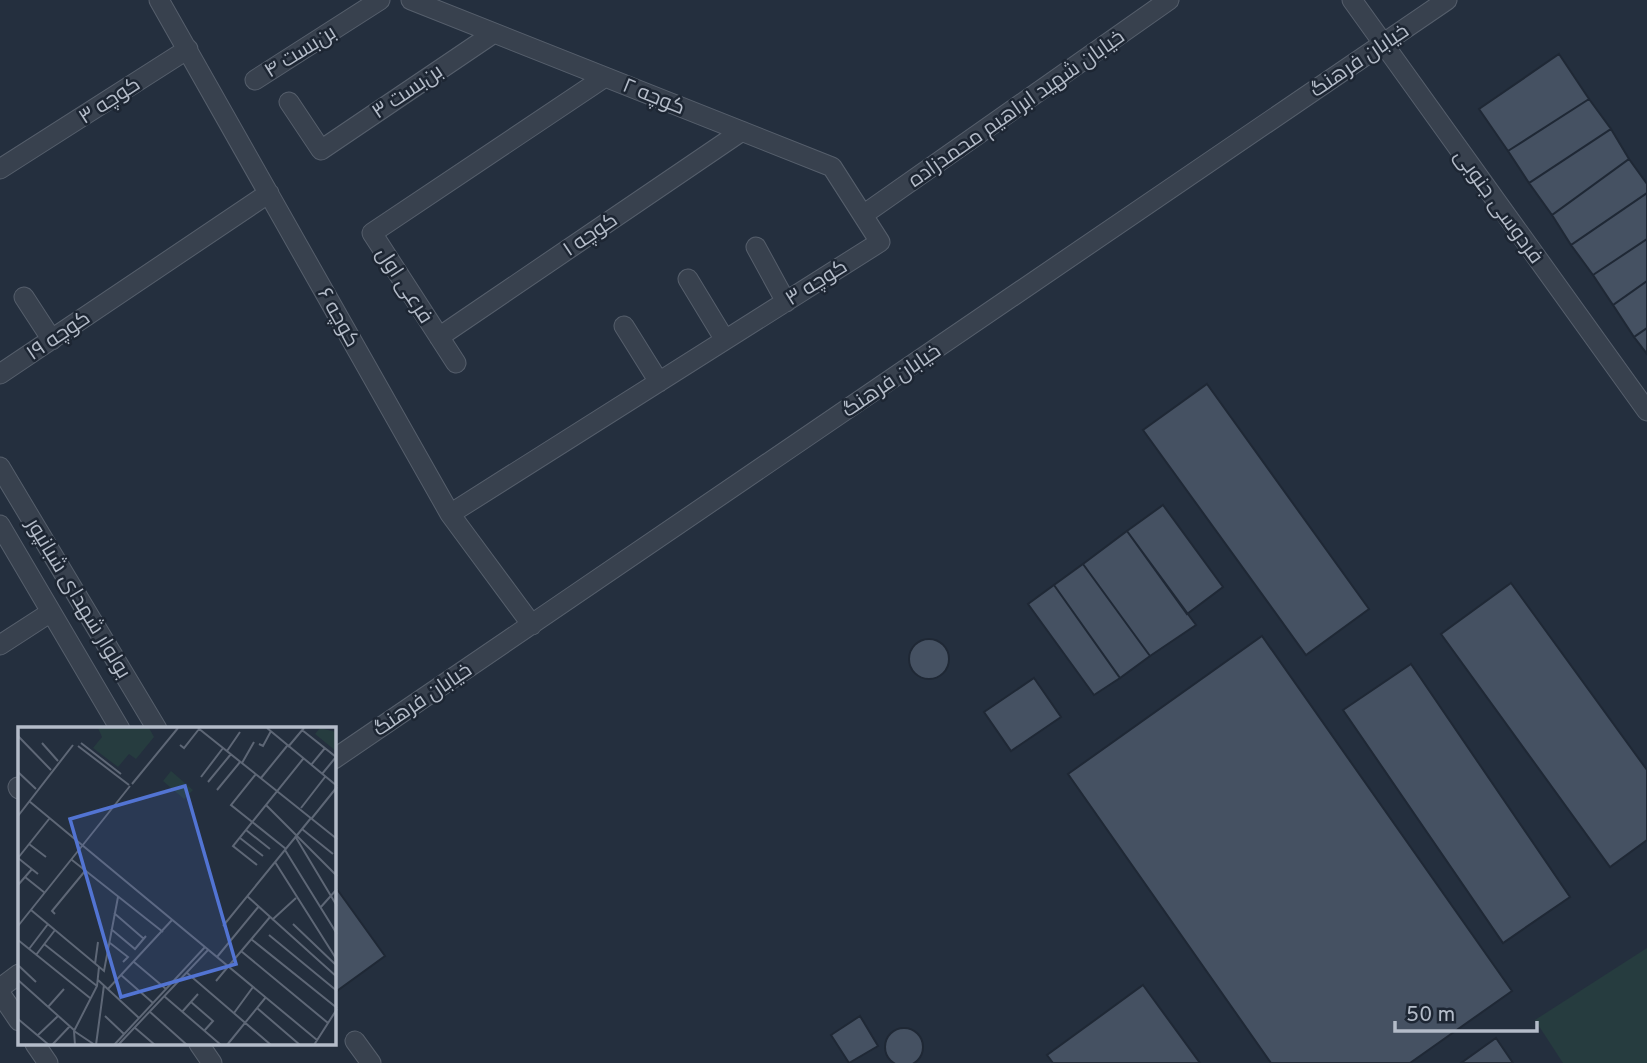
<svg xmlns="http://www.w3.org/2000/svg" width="1647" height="1063" font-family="Overpass,Cairo,sans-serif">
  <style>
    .green { fill: #263c3f }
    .building { fill: #455162; stroke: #1f2835; stroke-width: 2 }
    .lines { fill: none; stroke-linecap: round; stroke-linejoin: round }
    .minor-casing { stroke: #565f6c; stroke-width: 21 }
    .minor { stroke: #38414e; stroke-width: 19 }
    .labels { text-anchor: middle; stroke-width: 5; stroke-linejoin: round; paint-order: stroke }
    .street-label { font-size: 21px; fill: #b4bcc9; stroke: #1d2633 }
    .inset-road { fill: none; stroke: #5e6776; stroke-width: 2 }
    .view { fill: #5274d3; fill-opacity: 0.15; stroke: #5274d3; stroke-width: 3.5 }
    .inset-edge { fill: none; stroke: #b4bcc9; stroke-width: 3.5 }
  </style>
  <rect width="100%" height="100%" fill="#242f3e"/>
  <!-- green -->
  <path class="green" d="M1647,948V1063H1563L1535,1020Z"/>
  <!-- building -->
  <path class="building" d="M1559,54L1589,99L1508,151L1479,109Z
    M1589,99L1611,129L1529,183L1508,151Z
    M1611,129L1629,159L1552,215L1529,183Z
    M1629,159L1647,184V193L1571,245L1552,215Z
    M1647,193V239L1593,275L1571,245Z
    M1647,239V281L1613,305L1593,275Z
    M1647,281V328L1634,337L1613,305Z
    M1647,328V354L1634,337Z
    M1207,384L1369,609L1306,655L1143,430Z
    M1163,505L1223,587L1187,614L1127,531Z
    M1127,531L1196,625L1150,656L1083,564Z
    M1083,564L1150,656L1120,678L1054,585Z
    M1511,583L1647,770V840L1610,867L1441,634Z
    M1054,585L1120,678L1094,695L1028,604Z
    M1262,636L1512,991L1410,1063H1271L1068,774Z
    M909 659a20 20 0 1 1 40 0a20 20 0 1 1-40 0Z
    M1411,664L1570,897L1503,943L1343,710Z
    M1034,678L1061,717L1011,751L984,712Z
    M334,885L385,956L334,993Z
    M1143,985L1200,1063H1053L1047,1055Z
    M860,1016L878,1046L849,1063L831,1035Z
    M885 1047a19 19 0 1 1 38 0a19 19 0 1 1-38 0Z
    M1496,1038L1513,1063H1461Z"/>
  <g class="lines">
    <defs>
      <path id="minor" d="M159,0L450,514L532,625
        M411,0L832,167L880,242L450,514
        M1352,0L1647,411
        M255,80L380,0
        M289,102L321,150L494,33
        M0,169L188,49
        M863,215L1169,0
        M756,247L786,302
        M688,279L725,340
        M24,297L52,340
        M624,326L659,382
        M439,337L742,131
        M456,363L372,233L605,77
        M0,374L269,193
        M0,467L157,729
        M0,525L120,729
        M0,645L51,612
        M334,759L1447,0
        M18,787L19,789
        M0,988L19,974
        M0,993L19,1021
        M355,1041L371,1063
        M35,1044L48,1063
        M199,1044L212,1063"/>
    </defs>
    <!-- minor casing -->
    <use href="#minor" class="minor-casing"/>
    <!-- minor -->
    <use href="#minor" class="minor"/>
  </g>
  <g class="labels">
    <!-- street labels -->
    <g class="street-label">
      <text transform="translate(300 51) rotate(-32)" y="7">بن‌بست ۴</text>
      <text transform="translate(1359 60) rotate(-34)" y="7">خیابان فرهنگ</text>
      <text transform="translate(407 91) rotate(-34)" y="7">بن‌بست ۳</text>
      <text transform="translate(654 96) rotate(22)" y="7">کوچه ۲</text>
      <text transform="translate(109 100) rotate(-33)" y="7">کوچه ۳</text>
      <text transform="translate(1016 108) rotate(-35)" y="7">خیابان شهید ابراهیم محمدزاده</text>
      <text transform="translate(1499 206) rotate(54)" y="7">فردوسی جنوبی</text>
      <text transform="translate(590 234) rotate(-34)" y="7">کوچه ۱</text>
      <text transform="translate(816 282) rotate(-32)" y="7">کوچه ۳</text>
      <text transform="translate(405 285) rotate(57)" y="7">فرعی اول</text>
      <text transform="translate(339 317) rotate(61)" y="7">کوچه ۶</text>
      <text transform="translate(58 335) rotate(-34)" y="7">کوچه ۱۹</text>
      <text transform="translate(891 380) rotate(-34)" y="7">خیابان فرهنگ</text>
      <text transform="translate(79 598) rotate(59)" y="7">بولوار شهدای شبانپور</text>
      <text transform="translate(422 699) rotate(-34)" y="7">خیابان فرهنگ</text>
    </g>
  </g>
  <!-- overview -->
  <g transform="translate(18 727)">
    <rect width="318" height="318" fill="#242f3e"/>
    <path d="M80,1H131L136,10L118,32L111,27L100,40L75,21L84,10ZM302,1L318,5V24L297,7ZM153,44L175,63L166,72L145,54Z" fill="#263c3f"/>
    <path class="inset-road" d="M180,1L319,112M249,1L319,59M284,3L318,30L304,47M0,9L33,43M24,16L40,34M63,16L103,47M241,17L245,19L253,4M162,18L166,21L181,2M60,19L111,58M270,20L286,1M209,24L222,5M224,36L236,15M293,38L307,21M0,45L18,62M238,47L213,78L268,122M183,50L205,21M243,51L269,19M190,55L213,27M114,57L160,1M199,63L222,35M11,74L299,313M248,78L319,149M283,81L307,50M0,89L55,18M294,91L319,60M284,102L315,127M228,103L252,122M277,109L319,179M222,111L245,129M11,117L28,130M267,123L319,207M0,131L31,92M0,131L20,147M54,133L145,205M257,135L319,233M239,138L215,119L285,32M7,150L27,166M0,158L14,142M229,169L319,250M302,181L319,162M13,183L86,244L100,170M96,186L126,212M37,187L34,184L67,144M254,193L278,171M275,197L319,239M0,199L112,59M205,199L293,91M93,202L117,222L128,209M251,208L319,264M233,212L319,281M0,213L72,271M92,216L110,230L105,235M26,217L79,259M11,222L30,197M223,224L310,296M18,228L37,203M199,230L241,179M116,235L148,262M77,237L80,215M1,239L18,255M168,245L253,318M103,248L135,276M0,253L56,303M80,253L121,291M198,254L252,190M90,262L154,193M146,269L203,318M173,275L195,294L186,304M30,280L46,262M239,281L282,318M131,284L169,318M164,285L180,267M216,286L235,260M87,289L106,307M0,292L31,318M116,300L137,318M56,304L77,318M20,308L40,289M34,318L52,299M57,318L56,304L79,259L81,240M78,318L86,258M96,318L187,220M100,318L190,223M209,318L248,270M296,318L319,282"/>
    <path class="view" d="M167,59L218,237L103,270L52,92Z"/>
    <rect width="318" height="318" class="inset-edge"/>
  </g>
  <!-- scale -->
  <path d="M1395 1021v10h142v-10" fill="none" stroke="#b4bcc9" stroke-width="3.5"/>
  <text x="1406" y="1021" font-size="21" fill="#b4bcc9" stroke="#1d2633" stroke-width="5" paint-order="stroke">50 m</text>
</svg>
